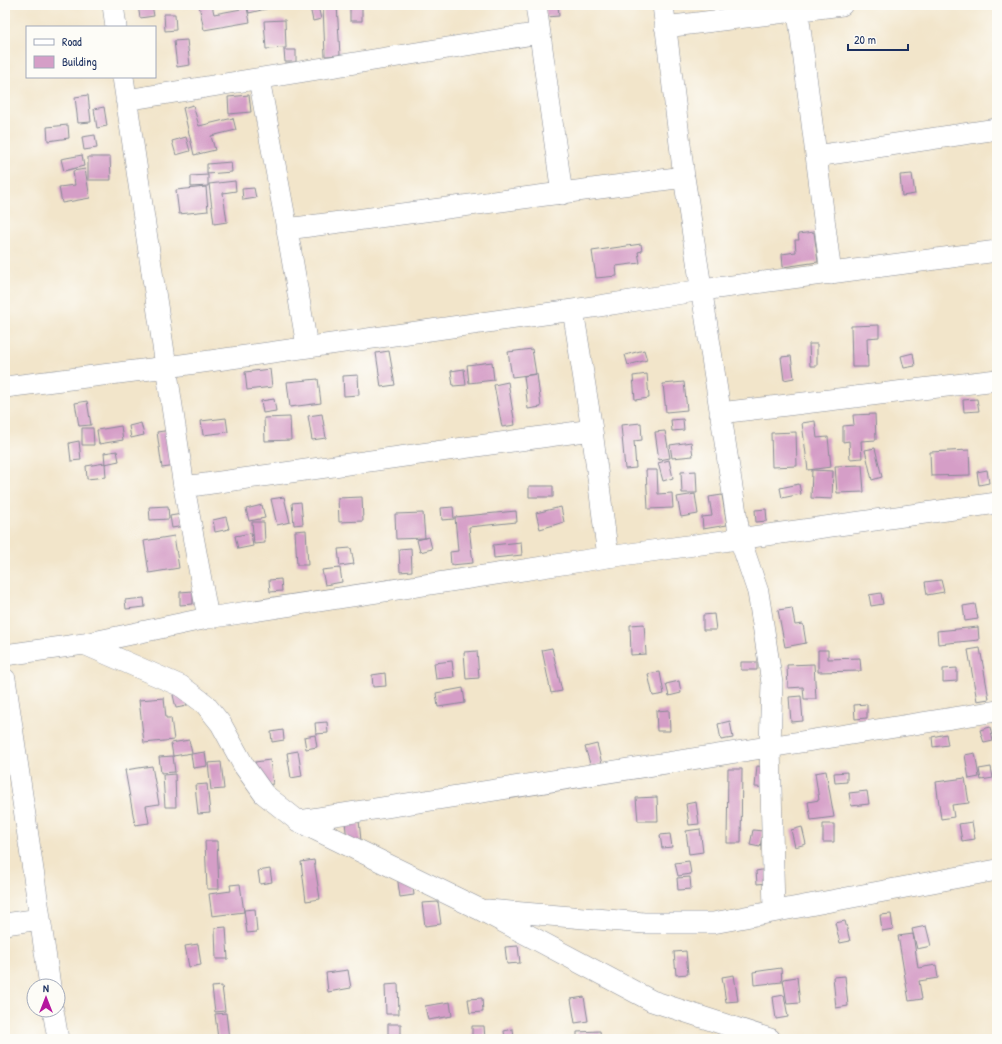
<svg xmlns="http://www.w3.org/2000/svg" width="1002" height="1044" font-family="'Patrick Hand',sans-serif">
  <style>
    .building { fill: #d59ec7 }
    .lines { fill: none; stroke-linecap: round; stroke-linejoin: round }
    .minor-casing { stroke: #868a94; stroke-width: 22 }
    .minor { stroke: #fff; stroke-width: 21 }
  </style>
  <rect width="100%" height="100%" fill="#fdfcf7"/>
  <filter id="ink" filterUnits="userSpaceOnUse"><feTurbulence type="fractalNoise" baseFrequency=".025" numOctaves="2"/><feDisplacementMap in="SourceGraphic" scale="8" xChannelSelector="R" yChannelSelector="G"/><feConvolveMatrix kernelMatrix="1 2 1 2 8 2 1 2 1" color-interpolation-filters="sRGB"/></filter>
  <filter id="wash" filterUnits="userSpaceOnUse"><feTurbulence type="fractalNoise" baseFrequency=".012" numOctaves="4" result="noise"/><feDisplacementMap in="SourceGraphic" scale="16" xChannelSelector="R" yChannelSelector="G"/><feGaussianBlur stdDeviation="0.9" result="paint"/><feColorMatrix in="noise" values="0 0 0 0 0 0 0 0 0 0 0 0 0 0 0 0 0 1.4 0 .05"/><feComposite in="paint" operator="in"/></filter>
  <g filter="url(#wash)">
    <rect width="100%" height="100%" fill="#f2e5ca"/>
    <g id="blocks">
      <!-- building -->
      <path class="building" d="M138,5H152L154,16L140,18Z
        M199,5H212L214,14L247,8L250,22L204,30Z
        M247,5H273L274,7L249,13Z
        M323,5H337L340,55L325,56Z
        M350,5H362V21H350Z
        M545,5H558L559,16L546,17Z
        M318,6L321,19L313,21L310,7Z
        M164,14H175L176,30L165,31Z
        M285,20L286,48L266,49L264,21Z
        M187,40L190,65L177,67L174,41Z
        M284,50H296V62H285Z
        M88,95L91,122L78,123L75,97Z
        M249,95L251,112L229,114L228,97Z
        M193,105L199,126L233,118L236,130L211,136L215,150L194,155L183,108Z
        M104,107L107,126L97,128L94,109Z
        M68,125L69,138L48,141L47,127Z
        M95,135L97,148L84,150L82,137Z
        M186,137L190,151L176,155L172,141Z
        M82,155L84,166L64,171L61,159Z
        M88,157H110L111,180H88Z
        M231,162L232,172L207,174V164Z
        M85,169L90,198L62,203L59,187L75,185L73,171Z
        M912,174L915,194L902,196L900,175Z
        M208,175V186L191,187V176Z
        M235,181L236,191L223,193L227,222L214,224L209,184Z
        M206,187L208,211L179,214L176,190Z
        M254,188L256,198L243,200L242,189Z
        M814,232L818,262L783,267L782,254L796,252L795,240H799L798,234Z
        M641,244L642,251L638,252L640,263L616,266L617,276L596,278L592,251Z
        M879,325V337L867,338L868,367H852L851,326Z
        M809,344H817V366H810Z
        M532,349L536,374L512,377L508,352Z
        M644,350L647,360L628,365L625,355Z
        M389,351L395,385L381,387L376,353Z
        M913,353L915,366L904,368L901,356Z
        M791,356L794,378L784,380L781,357Z
        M492,362L494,380L469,383L467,365Z
        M270,369L272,387L247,390L245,372Z
        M464,369L466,385L453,386L451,371Z
        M537,374L541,407L528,409L524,376Z
        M647,374L649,398L635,400L633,376Z
        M358,375L359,395L344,396L343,376Z
        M318,379L321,403L290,407L287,382Z
        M508,382L515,425L502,427L494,385Z
        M684,382L687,410L666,412L663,384Z
        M274,399L276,411L263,413L261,401Z
        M977,399L979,411L964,412L963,400Z
        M87,401L91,425L79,426L75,403Z
        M322,414L326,438L312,440L308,416Z
        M875,414L876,440L861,441L862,458L850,459L849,441L843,442V426L854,425L853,415Z
        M290,417L291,440L265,441L264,418Z
        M226,418L228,432L203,435L201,421Z
        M683,419L684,430L672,431L671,420Z
        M815,421L817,438L828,437L831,467L808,470L802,423Z
        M141,423L144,435L131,438L129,426Z
        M641,423L642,440L634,441L636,468L625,469L621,425Z
        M121,426L123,440L99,444L97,430Z
        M82,428H93L94,445H82Z
        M171,430L176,466L162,468L157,432Z
        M665,431L670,458L659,460L655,432Z
        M796,432L797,466L772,467L771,433Z
        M79,441L81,460L71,461L69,443Z
        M691,442L693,456L672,458L670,445Z
        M875,448L882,477L872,480L865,450Z
        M969,450L970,475L931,476L930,452Z
        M117,451L119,461L105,464L104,453Z
        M669,460L673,478L663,481L658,463Z
        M105,463L106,477L87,479L86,466Z
        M862,465L864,492L837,493L835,466Z
        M646,470H657L658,494L672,493L673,508L648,509Z
        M812,470L833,471L832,499L811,498Z
        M987,470L989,483L979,485L977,472Z
        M696,471L697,493H682L681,472Z
        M799,484L801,494L782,498L780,488Z
        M529,486H553V497H529Z
        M695,494L698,514L681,517L677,497Z
        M722,495L727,525L703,529L702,517L712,516L709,497Z
        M284,497L290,522L277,525L271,499Z
        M362,497L363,521L339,522L338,498Z
        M301,502L303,524L294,525L292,503Z
        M262,505L265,518L249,521L246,509Z
        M168,506L169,519L150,520L149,507Z
        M453,507L454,519L442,520L441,508Z
        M561,507L564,522L540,529L536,513Z
        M766,509L767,521L756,522L755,510Z
        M516,511L517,522L469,527L473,563L451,565L450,552L458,551L455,517Z
        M423,513L425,538L396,539L395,514Z
        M182,514L184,526L172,528L170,516Z
        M226,517L229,529L215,532L213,520Z
        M252,522H264L265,543L254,544Z
        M306,530L308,565H297L295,531Z
        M251,533L253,546L238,549L235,536Z
        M174,536L179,568L149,573L144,541Z
        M429,537L432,549L420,552L417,540Z
        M521,542L522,555L494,558L493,545Z
        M351,548L354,564L340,566L338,549Z
        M411,548L412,571L400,572L399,549Z
        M340,568L342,582L325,585L322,570Z
        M281,579L282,591L270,592L269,580Z
        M941,580L944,592L927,595L925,582Z
        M193,591V604L180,605V592Z
        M881,593L883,604L871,606L869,595Z
        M144,598L145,607L126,609L125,600Z
        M975,604L978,619L965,621L963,606Z
        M792,608L795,625L803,624L806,643L785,647L778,610Z
        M714,614L716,630H703V615Z
        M644,624L646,654L631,655L630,625Z
        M978,627L979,640L938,644L937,631Z
        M552,648L562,691L551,693L542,650Z
        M980,648L989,699L977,701L968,650Z
        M818,650H828V659L860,658L861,671L818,672Z
        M477,651L479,678L466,679L464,652Z
        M452,661L454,677L436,679L434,663Z
        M741,662H757V670H741Z
        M814,664L816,699H804L803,687L788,688L787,665Z
        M957,668V681L943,682V669Z
        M660,672L664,694L653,696L648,674Z
        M385,673L386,686L373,687L372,675Z
        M679,681L681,693L669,696L666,684Z
        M463,688L465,703L438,707L436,693Z
        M184,692L187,706L176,708L173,695Z
        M801,696L803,721L791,722L789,697Z
        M164,698L166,718H171L174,740L144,743L139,700Z
        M867,704V718L855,719L854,705Z
        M669,710L670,731H657L656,711Z
        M730,721L733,738L721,740L718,724Z
        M327,722L328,733L316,734L315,723Z
        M990,727L993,741L984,743L980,730Z
        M283,730L284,740L272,742L271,732Z
        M946,734L948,745L933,747L932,737Z
        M315,735L317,747L306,749L304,737Z
        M189,740L192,753L173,756L171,743Z
        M597,744L602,764L591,767L585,747Z
        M298,751L302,776L291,778L287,753Z
        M205,752L207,766L193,768L191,754Z
        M975,753L979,777L969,779L965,755Z
        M173,756L175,772L161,773L159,757Z
        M270,760L273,784L259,786L255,762Z
        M221,762L224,789L211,790L208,763Z
        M152,766L159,804L146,806L149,823L135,825L125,770Z
        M757,766L773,768L772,788L755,787Z
        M991,767L993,778L981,780L979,769Z
        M728,769H742L741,843H727Z
        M826,771L834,817L811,820L808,802L819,800L815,773Z
        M847,772V782L835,783L834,773Z
        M175,774L176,807H165L163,775Z
        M965,778L969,803L952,805L954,817L941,819L936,782Z
        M207,784L210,813L198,814L195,785Z
        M867,791L869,804L851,806L849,793Z
        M657,797L658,821H638L636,798Z
        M696,802L699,824L689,825L686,804Z
        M359,820L361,841L347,842L345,821Z
        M972,822L975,839L962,841L959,824Z
        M823,824H834V842H823Z
        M802,827L806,844L795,847L791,830Z
        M700,829L703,852L689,854L686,831Z
        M753,830L763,831L760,847L750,845Z
        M670,834L672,847L662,848L660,835Z
        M205,841H217L219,889H207Z
        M314,860L320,899L306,901L301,862Z
        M689,861L691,874L678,876L675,863Z
        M270,869L272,882L260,884L258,871Z
        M767,869L768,883L757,884L756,871Z
        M411,872L414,895L400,897L397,875Z
        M690,877L691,889L678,890L677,878Z
        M240,884L244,912L212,916L209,894L231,891L230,885Z
        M438,902L441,924L425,926L422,903Z
        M255,909L257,932L247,933L244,910Z
        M891,914L893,929L882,931L880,915Z
        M845,921L850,941L840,943L835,923Z
        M926,926L931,946L917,949L912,929Z
        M226,927L228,959H216L215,928Z
        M913,934L918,968L936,965L938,978L919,981L922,999L909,1001L898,936Z
        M198,944L201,965L189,967L185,946Z
        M518,946L520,963L507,964L505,947Z
        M686,951L688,974L676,975L674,952Z
        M781,968L782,982L754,985L753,972Z
        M348,970L351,988L328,992L326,973Z
        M734,975L738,1001L726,1002L722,977Z
        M845,976L848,1006L836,1008L833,977Z
        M797,977L800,1003L787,1004L783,979Z
        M398,984L399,1014H386L385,985Z
        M222,986L225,1011L215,1012L212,987Z
        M784,995L788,1017L776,1019L773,997Z
        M584,997L588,1021L575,1023L571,999Z
        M482,998L483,1012L470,1013L468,999Z
        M450,1002L452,1016L428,1020L425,1006Z
        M226,1013L229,1039H218L215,1014Z
        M388,1024H401V1039H388Z
        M472,1026H484L485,1039H472Z
        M513,1029L514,1039H505L504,1031Z
        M600,1031L601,1039H577V1032Z
        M927,1036V1039H915V1037Z"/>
    </g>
  </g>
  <g filter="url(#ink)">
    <use href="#blocks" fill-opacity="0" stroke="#868a94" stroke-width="1"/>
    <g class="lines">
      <defs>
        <path id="minor" d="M113,5L116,27
          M536,5L562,194
          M663,5L684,177L740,539L758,592L772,683L770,746L774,911
          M798,12L831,274
          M665,27L842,5
          M123,77L184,487L208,618
          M259,79L287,229L307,346
          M126,100L540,33
          M816,156L997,129
          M287,229L684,177
          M573,310L592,430L608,557
          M5,387L167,367L573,310L702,290L997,251
          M720,413L997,380
          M184,487L592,430
          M84,644L181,686L205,704L221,724L244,766L264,794L298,821L479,909L652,1001L770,1039
          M5,655L84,644L208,618L608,557L997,503
          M5,679L50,986
          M298,821L997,711
          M488,910L644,923H713L997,870
          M5,924L40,919
          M53,1010L58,1039"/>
      </defs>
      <!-- minor casing -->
      <use href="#minor" class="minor-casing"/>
      <!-- minor -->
      <use href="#minor" class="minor"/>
    </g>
  </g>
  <!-- margin -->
  <rect width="1002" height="1044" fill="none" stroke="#fdfcf7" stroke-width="20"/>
  <!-- legend -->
  <rect x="26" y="26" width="130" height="52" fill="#fdfcf7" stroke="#a3aaba"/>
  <rect x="34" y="39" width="20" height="6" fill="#ffffff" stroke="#a3aaba"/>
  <text x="62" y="46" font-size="12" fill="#1b2f5e">Road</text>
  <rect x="34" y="56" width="20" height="12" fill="#d59ec7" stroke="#a3aaba"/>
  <text x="62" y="66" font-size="12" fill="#1b2f5e">Building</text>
  <!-- north arrow -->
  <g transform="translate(46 998)"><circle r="19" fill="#fdfcf7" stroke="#a3aaba"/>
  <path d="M0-3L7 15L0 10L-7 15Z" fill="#b5179e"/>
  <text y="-6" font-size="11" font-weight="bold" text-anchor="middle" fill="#1b2f5e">N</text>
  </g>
  <!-- scale -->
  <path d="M848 44v6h60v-6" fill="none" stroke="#1b2f5e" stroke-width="2"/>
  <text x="854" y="44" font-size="12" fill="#1b2f5e" stroke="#fdfcf7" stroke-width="3" paint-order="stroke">20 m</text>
</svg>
